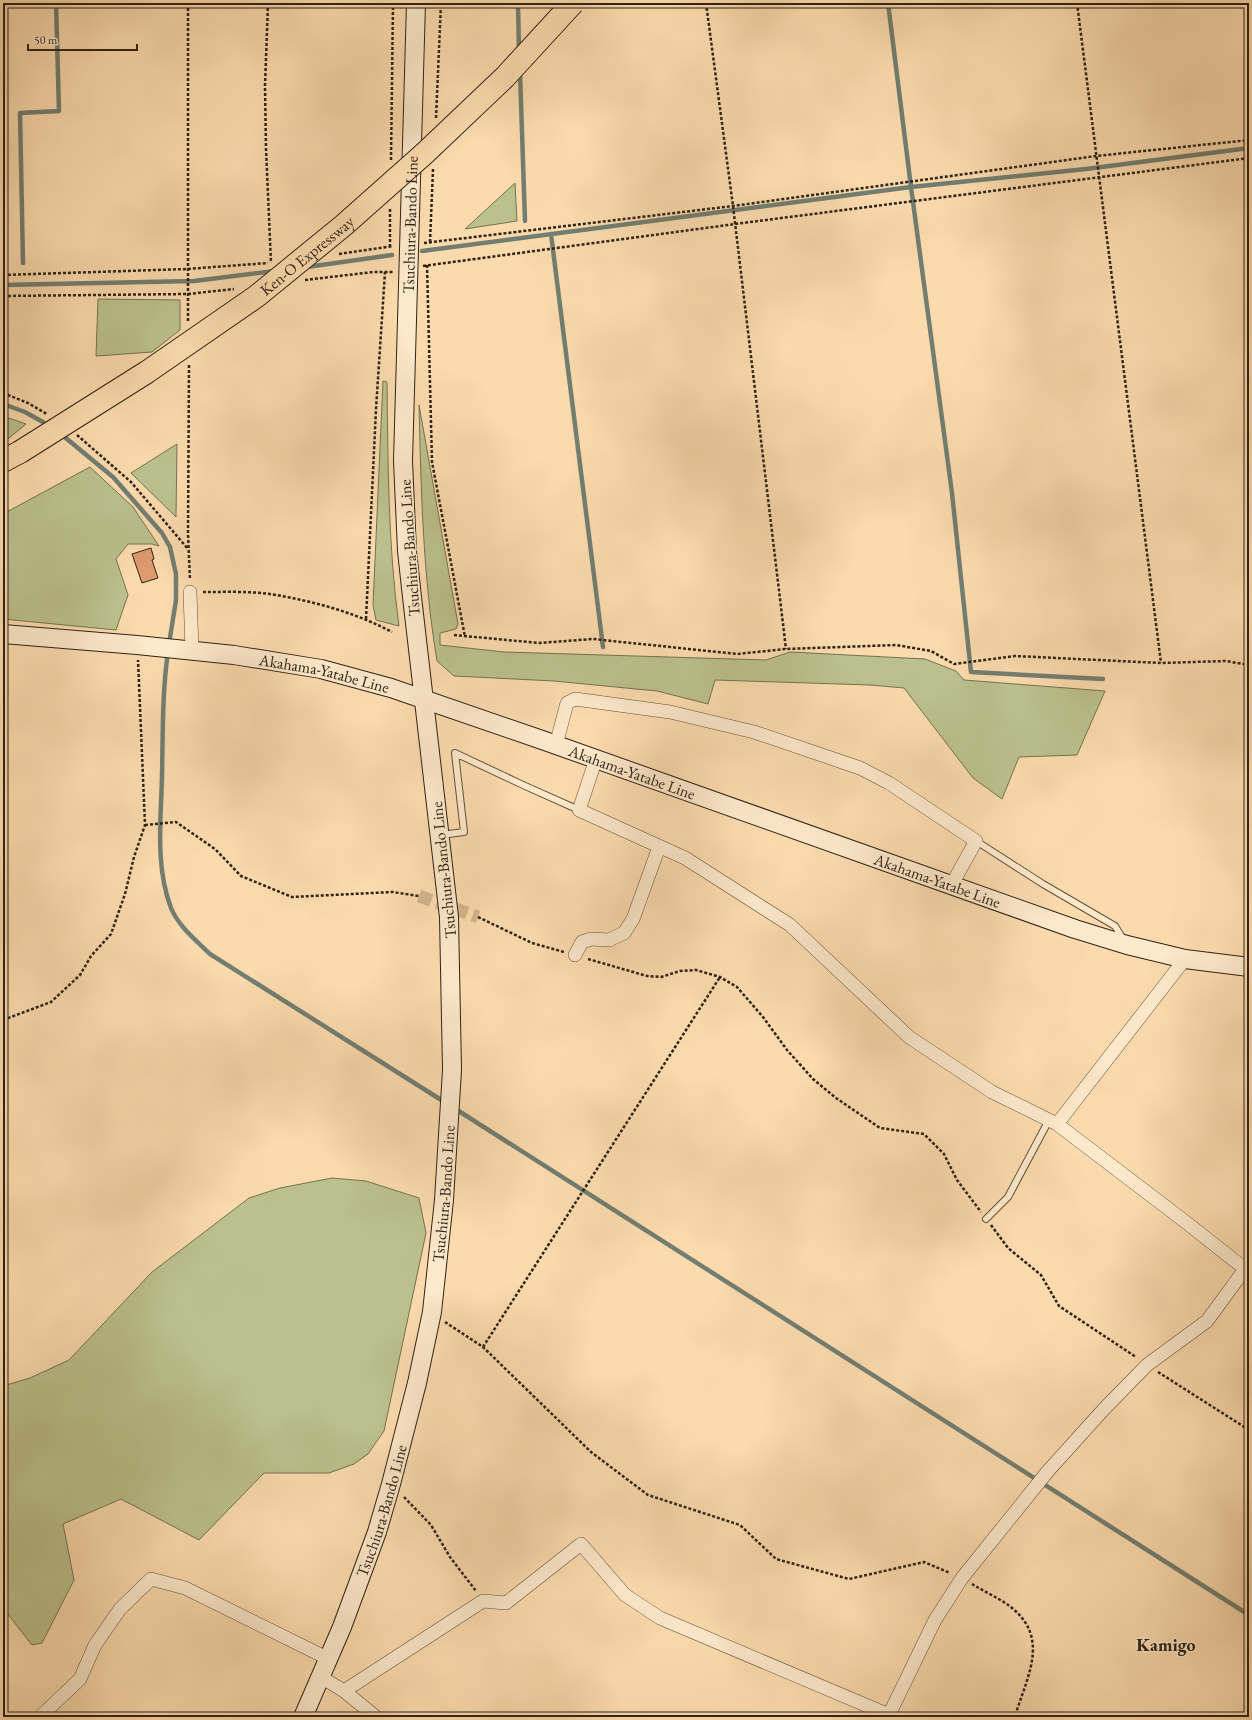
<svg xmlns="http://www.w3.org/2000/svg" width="1252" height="1720" font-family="'EB Garamond',serif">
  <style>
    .green { fill: #bbc18d; stroke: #757250 }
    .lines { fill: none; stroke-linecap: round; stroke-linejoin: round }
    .stream { stroke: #727e71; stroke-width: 4.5 }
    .building { fill: #dd9b6e; stroke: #2f2214 }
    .minor-tunnel { stroke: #d2b68f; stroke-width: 13; stroke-dasharray: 13 6; stroke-linecap: butt }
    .service-casing { stroke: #62503a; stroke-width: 8 }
    .minor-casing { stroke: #62503a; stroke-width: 14 }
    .secondary-casing { stroke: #2f2214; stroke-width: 20 }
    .motorway-casing { stroke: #2f2214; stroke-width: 24 }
    .path { stroke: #2f2214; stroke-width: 2.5; stroke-dasharray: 3 2; stroke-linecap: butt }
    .service { stroke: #fce8ca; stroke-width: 6 }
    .minor { stroke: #fce8ca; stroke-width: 13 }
    .secondary { stroke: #fce8ca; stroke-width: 18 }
    .motorway { stroke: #fbdbae; stroke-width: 22 }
    .motorway-bridge-casing { stroke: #2f2214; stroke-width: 24; stroke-linecap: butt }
    .motorway-bridge { stroke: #fbdbae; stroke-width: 22 }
    .labels { text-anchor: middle; stroke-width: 3; stroke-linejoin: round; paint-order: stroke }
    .street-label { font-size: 16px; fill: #2f2214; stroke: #fce8ca }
    .quarter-label { font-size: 18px; font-weight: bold; fill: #2f2214; stroke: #fce8ca }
  </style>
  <rect width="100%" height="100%" fill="#fbdbae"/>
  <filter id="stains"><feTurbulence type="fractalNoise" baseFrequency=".005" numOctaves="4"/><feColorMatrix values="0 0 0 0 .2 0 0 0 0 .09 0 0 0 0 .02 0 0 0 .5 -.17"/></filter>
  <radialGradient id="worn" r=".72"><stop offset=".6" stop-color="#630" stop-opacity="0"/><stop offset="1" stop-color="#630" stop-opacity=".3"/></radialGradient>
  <!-- green -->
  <path class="green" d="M515,183L517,221L465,229Z
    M98,299L180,300V330L152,352L96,356Z
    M383,381L387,382C388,464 388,545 399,626L376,620L373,605Z
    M419,405L458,624L456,629L440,633V645L504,652L766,660L790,652L925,659L956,671L964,680L1105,691L1077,755L1019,757L1002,799L973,778L904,688L870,685L715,680L708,704L657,691L554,681L454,676L437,661C423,576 421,490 419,405Z
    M3,416L26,424L3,443Z
    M177,444L176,517L131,473Z
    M90,467L133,507L159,546L152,544H128L116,559L128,595L116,630L3,619V514Z
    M332,1178L366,1181L419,1198L426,1233L384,1431L368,1454L354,1464L329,1473H264L199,1540L121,1499L63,1524L74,1580L42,1643L32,1645L3,1608V1386L30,1378L69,1360L152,1272L249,1198L280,1188Z"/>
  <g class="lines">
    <!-- stream -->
    <path class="stream" d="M518,3L519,51
      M888,3L911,187L952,493L971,672L1103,679
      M520,73L525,221
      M551,234L603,647
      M422,251L911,187L1086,169L1249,148
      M23,263L20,113L59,111L56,3
      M307,267L392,255
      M3,285L194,281L275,271
      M3,404L25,412L50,426
      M61,434L113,477L162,533L170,547L176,574V600L169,644
      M168,652C162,693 163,734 162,776C161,820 155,866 171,908C179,927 196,940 210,954L446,1103
      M454,1108L1249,1615"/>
  </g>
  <!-- building -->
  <path class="building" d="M151,548L154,559L152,560L158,578L142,583L132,554Z"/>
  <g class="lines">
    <!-- minor-tunnel -->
    <path class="minor-tunnel" d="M419,896L478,917"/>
    <defs>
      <path id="service" d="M441,835L464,832L455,753L523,785L579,810
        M976,841L1043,884L1115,926L1123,939
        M986,1219L1008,1197L1049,1120"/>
      <path id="minor" d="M190,592L192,650
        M556,745L567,703L575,699L670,712L754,732L860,768L889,783L976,841L952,884
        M596,759L579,810L685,858L790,925L909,1037L992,1092L1057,1124L1183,1220L1249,1272
        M575,955L582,942L591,939L609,940L624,933L633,919L659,847
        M1057,1124L1185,959
        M321,1677L344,1691L376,1717
        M344,1691L483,1601L506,1603L581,1544L625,1595L660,1618L889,1715
        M40,1717L80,1679L95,1645L120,1609L151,1579L185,1588L329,1659
        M888,1717L935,1620L962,1578L1048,1471L1104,1409L1147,1365L1207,1321L1245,1269"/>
      <g id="secondary">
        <path id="s1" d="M3,634L137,645L234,655L321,669L391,688L545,741L1075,929L1127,945L1185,959L1249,967"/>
        <path id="s2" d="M303,1717L342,1627L377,1532L391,1484L417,1383L432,1312L444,1200L452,1070L449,917L412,597L407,551L403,461L416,3"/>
      </g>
      <path id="motorway" d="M3,461L20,452"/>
    </defs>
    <!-- service casing -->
    <use href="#service" class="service-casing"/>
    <!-- minor casing -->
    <use href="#minor" class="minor-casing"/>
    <!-- secondary casing -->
    <use href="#secondary" class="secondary-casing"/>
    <!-- motorway casing -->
    <use href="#motorway" class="motorway-casing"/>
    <!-- path -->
    <path class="path" d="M188,3V322
      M268,3L265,86L266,149L271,263
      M706,3L733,206L786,649
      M1077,3L1161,663
      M436,118L441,3
      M391,160L393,3
      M430,242L433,169
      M424,243L733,206L1096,156L1249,140
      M390,247V207
      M339,254L393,246
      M427,265L432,462L465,637
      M423,266L735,224L1249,158
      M3,275L187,269L268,263
      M305,280L373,272H393
      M3,296L188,294L234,289
      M189,365L188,534L190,580
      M3,393L28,403L47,414
      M77,435L131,482L188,549
      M203,592C225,592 249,591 270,594C313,601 354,612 392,632
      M366,619L376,409L385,272
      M454,635L539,643L593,639L737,654L786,649L896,645L931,651L954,664L1015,656L1161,663L1226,661L1249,665
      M145,825L176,822L215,849L241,876L292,897L393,892L419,896
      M478,917L532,943L564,952
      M588,959L647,976L661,977L680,971L696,970L720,977L737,987L763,1017L787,1050L813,1079L836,1098L880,1128L924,1134L944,1154L957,1180L981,1212
      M3,1020L51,1002L80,975L91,956L111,934L125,894L134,857L145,825L138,660
      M991,1225L1008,1248L1041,1275L1059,1306L1136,1357
      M445,1322L483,1347L591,1452L648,1495L740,1525L776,1559L849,1579L924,1562L950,1573
      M483,1347L720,977
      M1158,1372L1249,1430
      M404,1497L431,1525L450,1557L476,1591
      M972,1584C985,1592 1001,1599 1012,1608C1049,1638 1028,1675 1016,1713L1023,1717"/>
    <!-- service -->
    <use href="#service" class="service"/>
    <!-- minor -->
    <use href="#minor" class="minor"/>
    <!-- secondary -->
    <use href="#secondary" class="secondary"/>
    <!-- motorway -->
    <use href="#motorway" class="motorway"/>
    <defs>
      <g id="motorway-bridge">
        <path id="s3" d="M20,452L147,372L257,296L344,225L425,153L505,77L573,3"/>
      </g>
    </defs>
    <!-- motorway-bridge casing -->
    <use href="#motorway-bridge" class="motorway-bridge-casing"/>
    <!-- motorway-bridge -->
    <use href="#motorway-bridge" class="motorway-bridge"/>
  </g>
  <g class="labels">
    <!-- street labels -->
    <g class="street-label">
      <text dy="6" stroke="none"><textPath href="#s2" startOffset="1517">Tsuchiura-Bando Line</textPath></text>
      <text dy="6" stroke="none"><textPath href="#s3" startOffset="348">Ken-O Expressway</textPath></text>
      <text transform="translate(409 548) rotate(-94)" y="6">Tsuchiura-Bando Line</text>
      <text dy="6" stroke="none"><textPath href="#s1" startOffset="324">Akahama-Yatabe Line</textPath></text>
      <text dy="6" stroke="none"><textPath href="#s1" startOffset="648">Akahama-Yatabe Line</textPath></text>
      <text transform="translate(443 870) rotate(-96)" y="6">Tsuchiura-Bando Line</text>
      <text dy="6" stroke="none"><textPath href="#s1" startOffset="972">Akahama-Yatabe Line</textPath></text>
      <text dy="6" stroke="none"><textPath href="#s2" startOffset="545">Tsuchiura-Bando Line</textPath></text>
      <text dy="6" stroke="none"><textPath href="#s2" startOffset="221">Tsuchiura-Bando Line</textPath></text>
    </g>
    <!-- quarter labels -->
    <g class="quarter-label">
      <text x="1166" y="1651">Kamigo</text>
    </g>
  </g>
  <!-- margin -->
  <rect width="1252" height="1720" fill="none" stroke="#fbdbae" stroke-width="16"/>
  <rect x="4" y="4" width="1244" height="1712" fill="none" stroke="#2f2214" stroke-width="2"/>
  <rect x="8" y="8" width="1236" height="1704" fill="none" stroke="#2f2214"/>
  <!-- scale -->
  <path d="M28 44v6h109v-6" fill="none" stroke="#2f2214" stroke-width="2"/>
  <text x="34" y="44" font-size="12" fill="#2f2214" stroke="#fce8ca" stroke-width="3" paint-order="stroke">50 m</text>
  <rect width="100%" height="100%" filter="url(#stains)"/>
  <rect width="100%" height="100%" fill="url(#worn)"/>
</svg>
